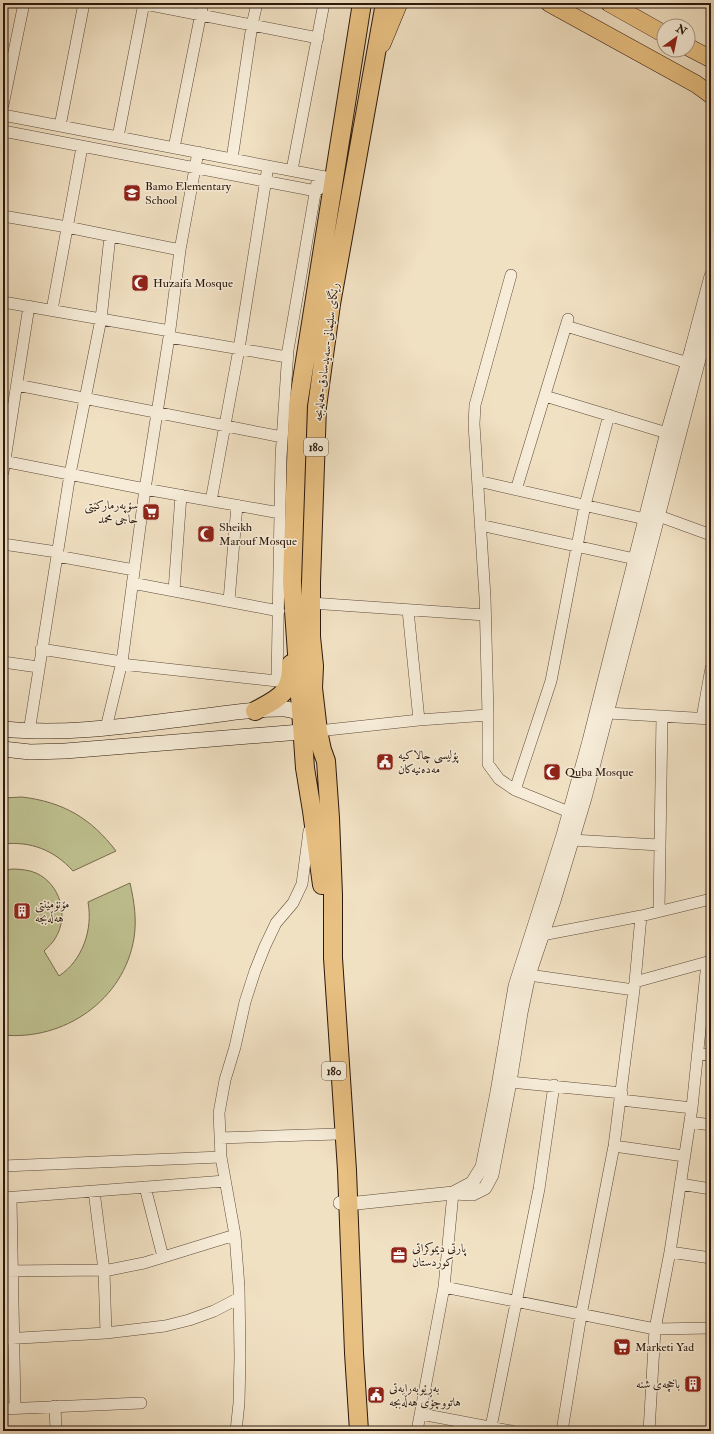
<svg xmlns="http://www.w3.org/2000/svg" width="714" height="1434" font-family="'IM FELL Double Pica',Amiri,serif">
  <style>
    .green { fill: #bfc190; stroke: #766c4e }
    .lines { fill: none; stroke-linecap: round; stroke-linejoin: round }
    .minor-casing { stroke: #5e4a3a; stroke-width: 12 }
    .tertiary-casing { stroke: #5e4a3a; stroke-width: 14 }
    .secondary-casing { stroke: #2d180c; stroke-width: 16 }
    .primary-casing { stroke: #2d180c; stroke-width: 18 }
    .trunk-casing { stroke: #2d180c; stroke-width: 20 }
    .minor { stroke: #f6ecd8; stroke-width: 11 }
    .tertiary { stroke: #f6ecd8; stroke-width: 13 }
    .secondary { stroke: #f6ecd8; stroke-width: 15 }
    .primary { stroke: #e8c082; stroke-width: 17 }
    .trunk { stroke: #e8c082; stroke-width: 18 }
    .labels { text-anchor: middle; stroke-width: 3; stroke-linejoin: round; paint-order: stroke }
    .shield { fill: #f6ecd8; stroke: #695849; stroke-width: 1 }
    .shield-label { font-size: 11px; font-weight: bold; fill: #2d180c }
    .poi-label { font-size: 12px; fill: #2d180c; stroke: #f6ecd8; text-anchor: start }
    .street-label { font-size: 12px; fill: #2d180c; stroke: #f6ecd8 }
  </style>
  <rect width="100%" height="100%" fill="#f1e1c3"/>
  <filter id="stains"><feTurbulence type="fractalNoise" baseFrequency=".005" numOctaves="4"/><feColorMatrix values="0 0 0 0 .2 0 0 0 0 .09 0 0 0 0 .02 0 0 0 .5 -.17"/></filter>
  <radialGradient id="worn" r=".72"><stop offset=".6" stop-color="#630" stop-opacity="0"/><stop offset="1" stop-color="#630" stop-opacity=".3"/></radialGradient>
  <!-- green -->
  <path class="green" d="M22,797C63,802 91,818 116,851L73,871C54,850 31,841 3,844V798Z
    M12,869C20,869 29,870 36,873C60,884 69,915 56,937C53,943 48,947 44,951L59,976C83,960 93,929 88,902L130,883C134,901 137,919 134,938C124,1000 64,1041 3,1035V871Z"/>
  <g class="lines">
    <defs>
      <path id="minor" d="M140,3L318,38
        M3,105L24,3
        M3,115L325,177
        M60,126L84,3
        M3,131L316,191L322,187
        M118,137L144,3
        M174,148L203,3
        M232,159L252,25L257,3
        M292,170L324,3
        M3,216L67,227L180,250
        M511,275L475,405L474,424L485,597L488,715V764L499,779L515,790L569,812
        M3,302L170,331
        M52,310L82,147
        M566,326L695,365
        M169,337L287,357
        M17,385L282,437
        M545,396L667,433
        M3,461L145,489L280,513
        M3,472L29,306
        M478,481L645,519
        M516,490L568,319
        M211,501L239,349L268,166
        M659,516L711,535
        M480,525L635,559
        M3,544L57,552
        M57,556L134,570
        M132,583L279,611
        M174,591L181,495
        M229,601L237,505
        M311,603L485,615
        M408,610L419,720
        M41,649L122,662
        M3,662L38,667
        M121,664L277,681L281,457L288,350L318,176
        M608,713L711,719
        M702,718L711,668
        M106,728L122,662L145,489L169,337L180,250L198,152
        M318,731L419,720L488,715
        M29,732L70,474L101,319L110,236
        M515,790L551,681L585,505L609,415
        M572,840L659,845
        M659,911L662,716
        M542,935L641,916L711,899
        M529,975L634,990
        M635,982L711,961
        M698,1054L711,1055
        M510,1082L622,1093
        M621,1100L692,1108
        M690,1122L711,1125
        M220,1138L337,1134
        M614,1146L684,1156
        M3,1166L221,1157
        M680,1184L711,1189
        M145,1187L163,1257
        M94,1191L104,1270L106,1333
        M3,1198L225,1181
        M11,1198L15,1408
        M670,1252L711,1258
        M3,1271L109,1270L144,1263L235,1235
        M444,1287L655,1329L711,1328
        M3,1339L106,1333L165,1326L189,1320L214,1311L239,1298
        M55,1406L56,1431
        M3,1409L141,1403
        M421,1414L511,1431
        M491,1427L539,1189L554,1085
        M236,1431L239,1403L240,1357L239,1287L235,1235L221,1157L219,1113L225,1080L235,1047L245,1002L255,971L265,946L276,923L293,903L302,884L309,831
        M417,1431L444,1287L453,1193
        M562,1431L581,1315L614,1146L635,982L641,916
        M649,1431L655,1329L670,1252L692,1108L707,962"/>
      <path id="tertiary" d="M453,1193L472,1183L482,1167L497,1092L515,986L563,835L589,741L665,440L691,351L711,276
        M340,1203H357L453,1193L473,1194L485,1188L492,1175L510,1082L521,1013L529,975L554,901L585,798L711,313"/>
      <path id="secondary" d="M3,729C71,736 139,724 206,716C232,713 258,708 285,709C295,710 302,713 309,719
        M3,749L30,752L65,751L313,731"/>
      <path id="primary" d="M549,3L696,84L711,95
        M609,3L664,34
        M382,44L399,3
        M688,47L711,59"/>
      <path id="trunk" d="M255,711C279,698 292,693 291,664
        M322,885L312,811L305,768L292,582L298,405L362,3
        M359,1431L354,1353L347,1170L333,958V895L330,818L326,761L322,750L318,731L313,688L314,666L311,637V582L317,407L331,304L385,3"/>
    </defs>
    <!-- minor casing -->
    <use href="#minor" class="minor-casing"/>
    <!-- tertiary casing -->
    <use href="#tertiary" class="tertiary-casing"/>
    <!-- secondary casing -->
    <use href="#secondary" class="secondary-casing"/>
    <!-- primary casing -->
    <use href="#primary" class="primary-casing"/>
    <!-- trunk casing -->
    <use href="#trunk" class="trunk-casing"/>
    <!-- minor -->
    <use href="#minor" class="minor"/>
    <!-- tertiary -->
    <use href="#tertiary" class="tertiary"/>
    <!-- secondary -->
    <use href="#secondary" class="secondary"/>
    <!-- primary -->
    <use href="#primary" class="primary"/>
    <!-- trunk -->
    <use href="#trunk" class="trunk"/>
  </g>
  <!-- icons -->
  <defs>
    <symbol id="school-square" viewBox="-11 -11 22 22"><rect x="-9" y="-9" width="18" height="18" rx="4" fill="#8f2418" stroke="#f6ecd8"/><path d="M0-5L7-2L0 1L-7-2ZM-4 1L0 2.5L4 1V4Q0 6-4 4Z" fill="#fff"/></symbol>
    <symbol id="mosque-square" viewBox="-11 -11 22 22"><rect x="-9" y="-9" width="18" height="18" rx="4" fill="#8f2418" stroke="#f6ecd8"/><path d="M3.5-4.9A6 6 0 1 0 3.5 4.9A5 5 0 1 1 3.5-4.9Z" fill="#fff"/></symbol>
    <symbol id="supermarket-square" viewBox="-11 -11 22 22"><rect x="-9" y="-9" width="18" height="18" rx="4" fill="#8f2418" stroke="#f6ecd8"/><path d="M-6-5.5h2.5l.6 2H6L4.5 2H-2.5L-4.4-4H-6ZM-1.5 3.2a1.3 1.3 0 1 0 .1 0ZM3 3.2a1.3 1.3 0 1 0 .1 0Z" fill="#fff"/></symbol>
    <symbol id="civic-square" viewBox="-11 -11 22 22"><rect x="-9" y="-9" width="18" height="18" rx="4" fill="#8f2418" stroke="#f6ecd8"/><path d="M-.6-6.5H3V-4.5H.6V-3L4-1V1h2V6H-6V1h2V-1L-.6-3ZM-1.2 2.5V6h2.4V2.5Z" fill="#fff"/></symbol>
    <symbol id="building-square" viewBox="-11 -11 22 22"><rect x="-9" y="-9" width="18" height="18" rx="4" fill="#8f2418" stroke="#f6ecd8"/><path d="M-4-6H4V6H1V3H-1V6H-4ZM-2.5-4.3h1.7v1.8h-1.7ZM.8-4.3h1.7v1.8H.8ZM-2.5-1h1.7V.8h-1.7ZM.8-1h1.7V.8H.8Z" fill="#fff"/></symbol>
    <symbol id="office-square" viewBox="-11 -11 22 22"><rect x="-9" y="-9" width="18" height="18" rx="4" fill="#8f2418" stroke="#f6ecd8"/><path d="M-6-3h4V-5.5h4V-3h4V5H-6ZM-1-4.5V-3h2v-1.5ZM-6 0V1H6V0Z" fill="#fff"/></symbol>
  </defs>
  <g fill-rule="evenodd">
    <use href="#school-square" x="122" y="183" width="20" height="20"/>
    <use href="#mosque-square" x="130" y="273" width="20" height="20"/>
    <use href="#supermarket-square" x="141" y="502" width="20" height="20"/>
    <use href="#mosque-square" x="196" y="524" width="20" height="20"/>
    <use href="#civic-square" x="375" y="752" width="20" height="20"/>
    <use href="#mosque-square" x="542" y="762" width="20" height="20"/>
    <use href="#building-square" x="12" y="901" width="20" height="20"/>
    <use href="#office-square" x="389" y="1245" width="20" height="20"/>
    <use href="#supermarket-square" x="612" y="1337" width="20" height="20"/>
    <use href="#building-square" x="683" y="1374" width="20" height="20"/>
    <use href="#civic-square" x="366" y="1385" width="20" height="20"/>
  </g>
  <g class="labels">
    <!-- shield labels -->
    <g class="shield">
      <rect x="304" y="438" width="24" height="18" rx="3"/>
      <rect x="322" y="1062" width="24" height="18" rx="3"/>
    </g>
    <g class="shield-label">
      <text x="316" y="451">180</text>
      <text x="334" y="1075">180</text>
    </g>
    <!-- poi labels -->
    <g class="poi-label">
      <text x="145" y="190">Bamo Elementary<tspan x="145" dy="14">School</tspan></text>
      <text x="153" y="287">Huzaifa Mosque</text>
      <text x="138" y="509" text-anchor="end">سۆپەرمارکێتی<tspan x="138" dy="14">حاجی محمد</tspan></text>
      <text x="219" y="531">Sheikh<tspan x="219" dy="14">Marouf Mosque</tspan></text>
      <text x="398" y="759">پۆلیسی چالاکیە<tspan x="398" dy="14">مەدەنیەکان</tspan></text>
      <text x="565" y="776">Quba Mosque</text>
      <text x="35" y="908">مۆنۆمێنتی<tspan x="35" dy="14">هەڵەبجە</tspan></text>
      <text x="412" y="1252">پارتی دیموکراتی<tspan x="412" dy="14">کوردستان</tspan></text>
      <text x="635" y="1351">Marketi Yad</text>
      <text x="680" y="1388" text-anchor="end">باخچەی شنە</text>
      <text x="389" y="1392">بەڕێوبەرایەتی<tspan x="389" dy="14">هاتووچۆی هەڵەبجە</tspan></text>
    </g>
    <!-- street labels -->
    <g class="street-label">
      <text transform="translate(326 352) rotate(-83)" y="4">رێگای سلێمانی-سەیدسادق-هەلەبجە</text>
    </g>
  </g>
  <!-- margin -->
  <rect width="714" height="1434" fill="none" stroke="#f1e1c3" stroke-width="16"/>
  <rect x="4" y="4" width="706" height="1426" fill="none" stroke="#2d180c" stroke-width="2"/>
  <rect x="8" y="8" width="698" height="1418" fill="none" stroke="#2d180c"/>
  <!-- north arrow -->
  <g transform="translate(676 38) rotate(33)"><circle r="19" fill="#f6ecd8" stroke="#a69786"/>
  <path d="M0-3L7 15L0 10L-7 15Z" fill="#8f2418"/>
  <text y="-6" font-size="11" font-weight="bold" text-anchor="middle" fill="#2d180c">N</text>
  </g>
  <rect width="100%" height="100%" filter="url(#stains)"/>
  <rect width="100%" height="100%" fill="url(#worn)"/>
</svg>
